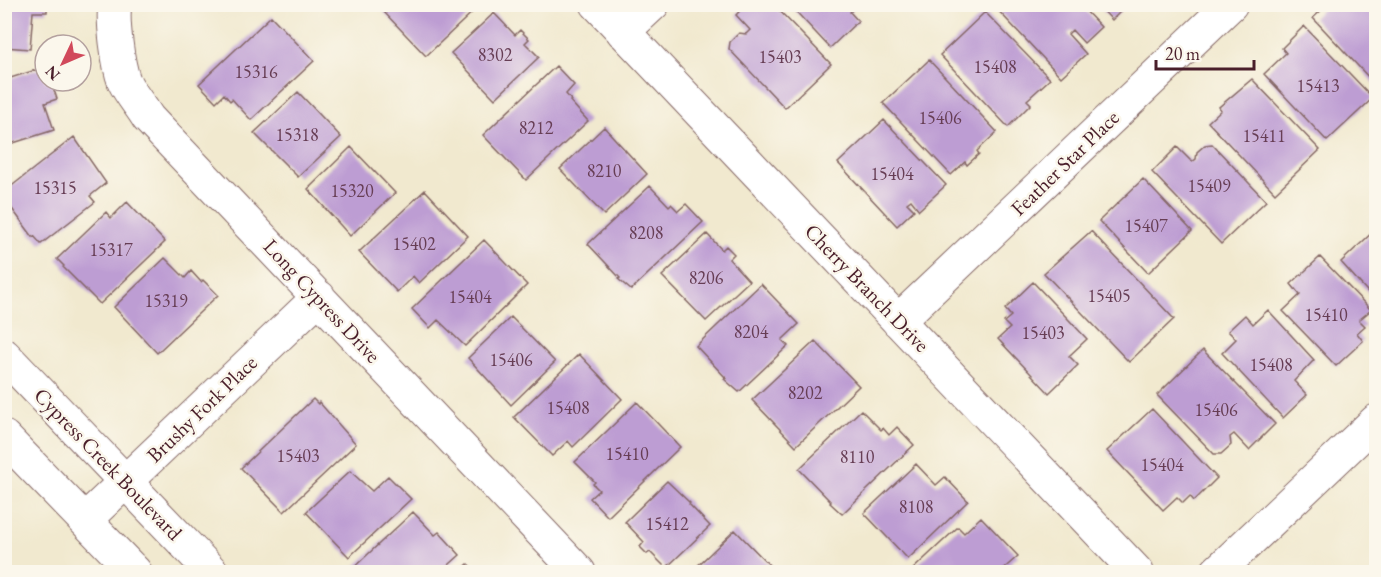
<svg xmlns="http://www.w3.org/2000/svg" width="1381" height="577" font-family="'EB Garamond',serif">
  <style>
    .building { fill: #bd9dd3 }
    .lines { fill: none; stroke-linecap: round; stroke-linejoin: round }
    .minor-casing { stroke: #846664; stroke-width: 35 }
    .minor { stroke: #fff; stroke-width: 33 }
    .labels { text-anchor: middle; stroke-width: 5; stroke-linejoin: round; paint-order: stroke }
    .number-label { font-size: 18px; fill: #673e55 }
    .street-label { font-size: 21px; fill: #4a1f2b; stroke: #fbf7ec }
  </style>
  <rect width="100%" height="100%" fill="#fbf7ec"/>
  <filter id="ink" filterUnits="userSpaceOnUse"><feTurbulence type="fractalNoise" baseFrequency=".0167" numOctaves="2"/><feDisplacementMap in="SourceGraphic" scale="12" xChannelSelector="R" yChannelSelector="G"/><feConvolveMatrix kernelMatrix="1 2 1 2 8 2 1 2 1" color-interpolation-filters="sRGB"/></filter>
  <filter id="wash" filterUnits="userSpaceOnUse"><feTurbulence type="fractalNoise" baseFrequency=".008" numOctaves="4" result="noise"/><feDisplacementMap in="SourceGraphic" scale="24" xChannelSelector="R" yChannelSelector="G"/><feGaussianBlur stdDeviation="1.35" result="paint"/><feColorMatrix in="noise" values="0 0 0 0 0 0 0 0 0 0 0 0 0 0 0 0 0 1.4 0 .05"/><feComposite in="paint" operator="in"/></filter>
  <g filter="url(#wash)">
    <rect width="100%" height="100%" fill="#f1e9cf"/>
    <g id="blocks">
      <!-- building -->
      <path class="building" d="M4,4H47V12H33L30,49L4,47Z
        M389,4H481L426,56L383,11Z
        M746,4H773L831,64L785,108L729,49L730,42L739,33L746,34L750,30L736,15Z
        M789,4H858L850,12L858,21L830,48Z
        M1097,4H1128L1112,20Z
        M1328,4H1345L1349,8L1353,4H1376V80L1374,83L1313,18Z
        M993,5H1080L1101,27L1084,43L1072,30L1068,34L1086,54L1061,77Z
        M985,12L1050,79L1027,100L1031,104L1008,127L940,55Z
        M494,13L515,35L520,30L529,39L525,43L539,57L495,99L451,53Z
        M271,16L314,61L251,120L232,99L230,101L224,94L216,102L199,84Z
        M1304,26L1373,98L1327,141L1264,74L1286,53L1282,48Z
        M929,60L997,132L977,151L979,154L967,165L965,162L951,175L883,103Z
        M556,66L574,85L566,94L571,100L570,101L588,121L526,180L483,135Z
        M45,67V81H51L57,99L45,103L54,130L4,146V80Z
        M1252,79L1320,150L1275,193L1208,122L1221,110L1219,107Z
        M298,92L341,137L298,177L254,133Z
        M884,120L946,185L919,210L911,200L907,203L914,210L897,226L838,163Z
        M604,127L647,174L604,215L560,169Z
        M74,137L106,183L90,196L95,202L41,244L34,236L33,237L4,198V192Z
        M1212,144L1266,201L1221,244L1152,172L1177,147L1192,162L1196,159L1197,152L1205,145Z
        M351,147L395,193L350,236L308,189Z
        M1143,179L1192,231L1148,273L1099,221Z
        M650,186L669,206L671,204L678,211L686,204L703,222L631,290L618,279L620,278L588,244Z
        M425,190L468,236L419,283L413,276L397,292L359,252Z
        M127,202L165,242L100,304L63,267L64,266L57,259L106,212L111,218Z
        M1376,229V301L1341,262Z
        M1091,231L1174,319L1129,362L1044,273Z
        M707,234L722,250L726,246L734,254L729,259L749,281L706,321L662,276Z
        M484,240L527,285L465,346L438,320L430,328L412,309Z
        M1320,257L1371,310L1359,320L1365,326L1357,333L1363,341L1336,366L1283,311L1300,295L1291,284Z
        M165,258L185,278L191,271L201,282L203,280L218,295L157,353L114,307Z
        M1033,282L1087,339L1069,356L1078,365L1049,393L998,339L1010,328L1004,322L1011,316L1005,309Z
        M761,284L799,324L782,340L788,346L739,392L724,379L726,378L696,346Z
        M1268,310L1314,360L1294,381L1307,395L1283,418L1222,353L1236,339L1228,331L1245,315L1253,324Z
        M511,317L555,362L511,405L468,358Z
        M815,341L859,386L796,446L752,400Z
        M1203,350L1275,424L1249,450L1234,434L1230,437L1231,445L1221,454H1214L1157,395Z
        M579,354L622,399L573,447L568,441L552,456L514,417Z
        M313,399L318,404L319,402L356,444L284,512L241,468Z
        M637,402L680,447L608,517L590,498L599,490L593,484L595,482L575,462Z
        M1152,409L1217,478L1194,501L1190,496L1183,503L1177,497L1163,510L1107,451Z
        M861,410L881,430L883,428L889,435L897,427L914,445L842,514L830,503L831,502L799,469Z
        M916,464L936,485L945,477L968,501L908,559L864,513Z
        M350,471L372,491L388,476L411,499L349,557L306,512Z
        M667,481L690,503L689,504L710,526L666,568L650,552L647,554L640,547L644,542L625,522Z
        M413,512L435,535L439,532L460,555L441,572H349Z
        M981,517L1018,556L1000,572H910L958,527L964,533Z
        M735,530L776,572H691Z
        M468,564L476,572H459Z"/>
    </g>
  </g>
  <g filter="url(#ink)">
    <use href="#blocks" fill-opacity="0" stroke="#846664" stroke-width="1.5"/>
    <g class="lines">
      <defs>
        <path id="minor" d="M115,4C112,21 118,65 124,81C130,94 141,106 148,118L579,572
          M597,4L1137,572
          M623,32L653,4
          M898,321L1231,4
          M4,355L212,572
          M4,437L135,572
          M85,520L319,297
          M1217,572L1376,421"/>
      </defs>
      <!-- minor casing -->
      <use href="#minor" class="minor-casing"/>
      <!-- minor -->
      <use href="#minor" class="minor"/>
    </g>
  </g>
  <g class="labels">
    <!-- number labels -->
    <g class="number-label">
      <text x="495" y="61">8302</text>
      <text x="780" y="63">15403</text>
      <text x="995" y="73">15408</text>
      <text x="256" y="78">15316</text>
      <text x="1318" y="92">15413</text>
      <text x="940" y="124">15406</text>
      <text x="536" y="134">8212</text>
      <text x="297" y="141">15318</text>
      <text x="1264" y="142">15411</text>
      <text x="604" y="177">8210</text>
      <text x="892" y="180">15404</text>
      <text x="1209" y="192">15409</text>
      <text x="55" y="194">15315</text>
      <text x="352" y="197">15320</text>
      <text x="1146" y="232">15407</text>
      <text x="646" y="239">8208</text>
      <text x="414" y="250">15402</text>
      <text x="111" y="256">15317</text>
      <text x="706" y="284">8206</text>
      <text x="1109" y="302">15405</text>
      <text x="470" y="303">15404</text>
      <text x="166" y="307">15319</text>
      <text x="1326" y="321">15410</text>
      <text x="751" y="338">8204</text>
      <text x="1043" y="339">15403</text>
      <text x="511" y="366">15406</text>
      <text x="1271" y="371">15408</text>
      <text x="805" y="399">8202</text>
      <text x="568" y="414">15408</text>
      <text x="1216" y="416">15406</text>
      <text x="627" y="460">15410</text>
      <text x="298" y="462">15403</text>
      <text x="857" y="463">8110</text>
      <text x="1162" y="471">15404</text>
      <text x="916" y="513">8108</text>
      <text x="667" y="530">15412</text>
    </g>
    <!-- street labels -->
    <g class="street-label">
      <text transform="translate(1065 163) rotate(-44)" y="7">Feather Star Place</text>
      <text transform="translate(867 288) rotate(46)" y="7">Cherry Branch Drive</text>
      <text transform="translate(322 301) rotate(47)" y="7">Long Cypress Drive</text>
      <text transform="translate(202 409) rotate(-44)" y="7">Brushy Fork Place</text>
      <text transform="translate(108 464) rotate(46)" y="7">Cypress Creek Boulevard</text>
    </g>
  </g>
  <!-- margin -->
  <rect width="1381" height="577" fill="none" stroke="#fbf7ec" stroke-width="24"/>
  <!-- north arrow -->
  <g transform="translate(63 63) rotate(226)"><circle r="28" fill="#fbf7ec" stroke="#b4a19f" stroke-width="1.5"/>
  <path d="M0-4.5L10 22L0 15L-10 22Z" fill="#d1495b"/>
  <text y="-9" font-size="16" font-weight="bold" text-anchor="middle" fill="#4a1f2b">N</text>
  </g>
  <!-- scale -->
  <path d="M1156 60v9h98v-9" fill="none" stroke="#4a1f2b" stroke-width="3"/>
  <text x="1165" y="60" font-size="18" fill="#4a1f2b" stroke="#fbf7ec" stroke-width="4.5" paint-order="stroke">20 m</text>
</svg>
